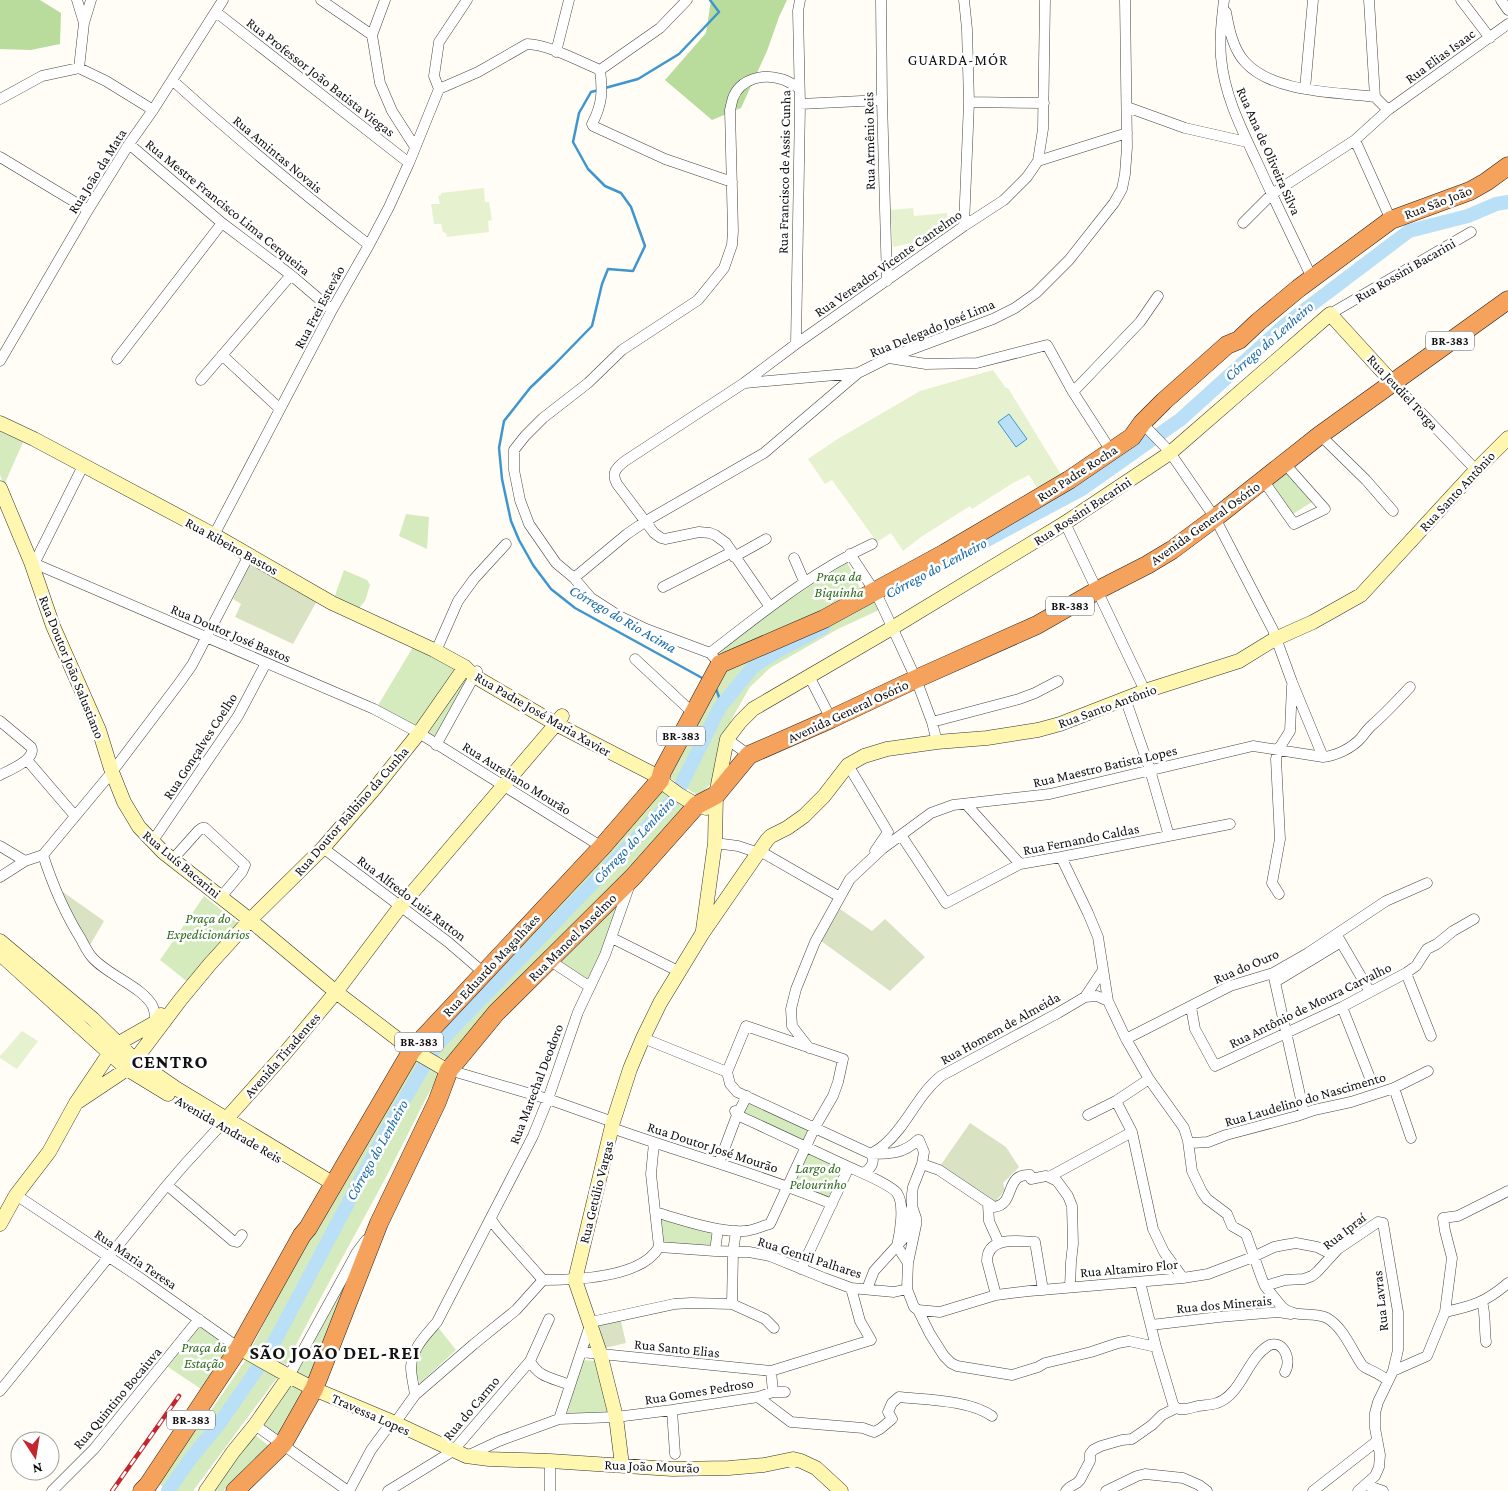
<svg xmlns="http://www.w3.org/2000/svg" width="1508" height="1491" font-family="'Crimson Pro',serif">
  <style>
    .green { fill: #d5ebbd }
    .forest { fill: #b9dc9c }
    .cemetery { fill: #d9e3c4 }
    .pitch { fill: #e6f2cf }
    .water { fill: #b9e0f7; stroke: #3f96cf }
    .lines { fill: none; stroke-linecap: round; stroke-linejoin: round }
    .stream { stroke: #3f96cf; stroke-width: 2.5 }
    .river { stroke: #b9e0f7; stroke-width: 14 }
    .street-casing { stroke: #444; stroke-width: 11 }
    .secondary-casing { stroke: #333; stroke-width: 15 }
    .highway-casing { stroke: #222; stroke-width: 19 }
    .street { stroke: #fff; stroke-width: 10 }
    .secondary { stroke: #fff6b0; stroke-width: 14 }
    .highway { stroke: #f5a25d; stroke-width: 18 }
    .rail-casing { stroke: #c4262e; stroke-width: 4.5 }
    .rail { stroke: #fff; stroke-width: 2.5; stroke-dasharray: 8; stroke-linecap: butt }
    .labels { text-anchor: middle; stroke-width: 5; stroke-linejoin: round; paint-order: stroke }
    .shield { fill: #fff; stroke: #585858; stroke-width: 1 }
    .shield-label { font-size: 12px; font-weight: bold; fill: #111 }
    .street-label { font-size: 14px; fill: #111; stroke: #fff }
    .park-label { font-size: 14px; font-style: italic; fill: #2f6b1f; stroke: #fff }
    .neighbourhood-label { font-size: 15px; letter-spacing: 1px; fill: #111; stroke: #fff }
    .water-label { font-size: 15px; font-style: italic; fill: #1768a6; stroke: #fff }
    .district-label { font-size: 19px; font-weight: bold; letter-spacing: 1px; fill: #111; stroke: #fff }
  </style>
  <rect width="100%" height="100%" fill="#fffdf5"/>
  <!-- green -->
  <path class="green" d="M0,426L24,440L4,485L0,475Z
    M1286,470L1312,502L1293,514L1270,482Z
    M406,514L429,517L427,549L399,536Z
    M847,562L861,590L730,656C725,655 723,655 720,650L766,615Z
    M344,570L367,580L370,585L365,601L356,612L333,601Z
    M871,596L879,610L838,629L770,668L750,687L731,720L715,779L699,796L668,777L718,678L730,667Z
    M413,647L457,671L418,728L377,707Z
    M463,676L468,679L436,739L422,731Z
    M662,786L692,805L447,1060L419,1048Z
    M627,887L589,985L555,961Z
    M204,896L239,924L189,983L160,960Z
    M410,1058L440,1073C420,1108 403,1145 384,1181C351,1242 317,1303 286,1365L252,1347L293,1267Z
    M747,1102L810,1130L804,1144L741,1116Z
    M807,1152L844,1169L829,1201L792,1183Z
    M659,1217L715,1229L712,1250L662,1244Z
    M355,1265L312,1384L294,1375Z
    M201,1325L234,1348L204,1391L168,1367Z
    M437,1326L456,1350L420,1383C419,1380 416,1376 415,1372C411,1355 427,1338 437,1326Z
    M247,1358L279,1375L193,1491H168L156,1481L210,1412Z
    M582,1360L597,1361L610,1412L567,1414Z
    M292,1379L310,1387L278,1434L264,1425Z
    M254,1434L269,1446L223,1491H210Z"/>
  <!-- forest -->
  <path class="forest" d="M0,0H40L61,13L60,44L31,50L0,49Z
    M711,0H787L779,17L767,51L741,108L712,120L665,80L706,33Z"/>
  <!-- cemetery -->
  <path class="cemetery" d="M250,564L318,599L293,644L235,617L241,604L233,599Z
    M63,892L104,921L90,945L61,897Z
    M840,909L872,931L885,919L925,957L890,991L821,941Z
    M970,1123L1006,1147L1019,1167L1003,1183L1005,1190L995,1202L940,1166Z
    M620,1317L626,1343L601,1349L595,1323Z"/>
  <!-- pitch -->
  <path class="pitch" d="M484,188L485,202H489L492,220L488,221L489,232L447,237L446,233L443,232L441,224H434L431,204H440L438,196L441,195V193Z
    M913,208L914,216L947,213L948,235L893,247L890,210Z
    M993,370L1006,388H1008L1063,478L1040,492L1029,475L1013,483L972,509L970,506L921,537L903,551L891,533L877,542L832,480L825,484L808,459L836,440L920,391Z
    M22,1031L38,1041L17,1069L0,1058V1056Z"/>
  <!-- water -->
  <path class="water" d="M1009,414L1027,439L1016,447L998,422Z"/>
  <g class="lines">
    <!-- stream -->
    <path class="stream" d="M605,88L638,79L679,54L719,12L710,0
      M599,90L591,92L579,113L573,142L588,169L605,186L621,193L631,207L645,246L633,271L608,269L602,284L592,326L554,365L530,388L504,421L499,448L502,479L511,521L519,540L533,565L551,589L575,608L704,679
      M716,689L719,697L720,707"/>
    <!-- river -->
    <path class="river" d="M942,564L1082,489L1181,419L1286,324L1409,231L1468,216L1496,204L1508,202
      M168,1491L191,1458L219,1424L269,1352L390,1124L435,1047L674,799L720,707L754,666L776,652L824,627"/>
    <defs>
      <path id="street" d="M77,0L84,23
        M321,0L372,35
        M385,0L372,35L380,83L392,111L415,147
        M881,0L882,100L887,281
        M1224,0C1222,19 1219,37 1221,57C1224,95 1242,130 1258,164C1275,202 1294,240 1312,278
        M1369,0L1375,97L1388,110
        M1461,0L1490,38
        M1501,0L1508,10
        M216,12L409,163
        M1226,12C1229,29 1233,49 1245,62C1273,93 1336,92 1375,97
        M556,52L569,0
        M79,68L84,23L91,0
        M600,70C603,92 602,105 592,124L593,126L665,159L732,182
        M172,80C236,138 301,192 369,245
        M439,89L478,72L527,44C547,44 581,62 600,70L660,28L687,0
        M439,89L434,76L439,42L467,0
        M1305,89L1313,0
        M0,99L42,76L79,68L106,81L153,110
        M969,102L1044,103
        M800,104L882,100
        M1127,107L1185,128L1247,142
        M1355,140L1391,220
        M129,144L222,223L291,275L332,310
        M0,157L88,210
        M1038,161L1127,133
        M1243,223L1272,194L1355,140L1388,110L1508,24
        M964,226L969,102L967,29L964,0
        M1330,314L1471,232
        M796,344L800,104L798,11L800,0
        M222,355L280,409
        M889,358L926,364L977,363L1047,345L1073,392L1111,451
        M117,359L222,223
        M0,361L88,210L129,144L153,110L223,0
        M201,380L291,275
        M745,383L858,373
        M1393,383L1476,470
        M1073,392L1140,322L1158,296
        M1142,423L1169,451L1215,518L1273,630L1292,682L1323,757
        M1320,435L1366,480L1393,511
        M1263,480L1294,524L1325,509L1285,464
        M1065,523L1145,691
        M214,535L332,310L369,245L389,207L409,163L439,89
        M850,554L877,595L886,614L916,679L932,722L937,742
        M734,557L766,539
        M794,558L804,581
        M31,562L374,709L419,733L602,847
        M34,564L83,466
        M574,578L627,534L646,521L764,453L858,373L888,358L993,319L1015,308L1036,293L1069,260L1114,203L1122,189L1125,174L1127,147L1125,0
        M663,587L732,552
        M770,607L726,543L715,535L710,533L699,532L665,539L661,538L654,533L617,484C611,473 616,468 625,461L744,383L796,344L964,226L1004,200L1027,177L1038,161L1043,129L1045,0
        M436,651L458,601L474,579L506,544
        M710,653C762,613 813,571 872,544
        M635,659L693,713
        M720,664L710,653L646,629L619,616L591,598L574,578L556,563L529,524L520,500L514,470V450L525,436L543,418L588,383L622,350L698,300L724,268L732,245L733,231L730,110C731,106 732,101 733,98C740,79 763,73 781,79C787,80 793,85 799,88
        M809,676L831,719
        M1125,698L1150,770L1169,836
        M0,721L31,747C37,759 10,770 0,775
        M932,722L1019,699L1035,693L1058,681
        M727,739L749,755
        M436,745L477,671
        M27,760L75,816
        M848,765L888,832L875,851
        M966,804L1020,864
        M901,835L946,903L1020,864L1061,857L1230,824
        M152,842L238,716L266,663
        M715,843L738,846L756,852L760,851L840,897
        M0,846L25,861
        M323,848L448,942L484,973
        M43,855L112,772L180,682L192,665L249,555
        M43,855C53,886 64,912 81,939C84,945 87,951 91,956C106,975 144,987 153,1007C155,1012 155,1017 156,1022
        M1061,857L1088,913L1098,937L1108,1001L1126,1039L1149,1079L1184,1128L1188,1141L1192,1171L1202,1192L1207,1199L1227,1214L1232,1226L1246,1234L1262,1279L1265,1286L1282,1307C1295,1319 1313,1311 1327,1318C1344,1328 1351,1349 1362,1365C1365,1369 1380,1373 1388,1381
        M173,859L198,831L202,828H205L245,865L242,872L221,897
        M0,877L25,861L43,855
        M1279,894L1272,883L1280,839L1276,759L1278,750L1290,731L1292,686
        M1338,937L1370,992
        M612,938L680,972
        M549,960L590,987
        M1103,970L1085,997L1097,996L1108,1001
        M1273,973L1304,1113
        M1406,973L1431,1036
        M1275,982L1341,942
        M1191,1007L1195,1029L1215,1066L1342,1007L1406,973L1416,966L1427,949L1437,944L1453,931L1474,919
        M1342,1007L1370,1078
        M643,1038L727,1072
        M1126,1039L1230,986L1273,973L1308,953L1386,901L1427,883
        M809,1048L792,1026L791,1009L796,989L815,942L850,879L882,849L931,813L953,805L1050,794L1253,746L1323,757C1336,756 1352,748 1361,738C1364,734 1367,730 1371,726C1385,714 1397,701 1410,687
        M449,1070L548,1099L613,1122
        M727,1072L730,1084L737,1092L871,1154C890,1154 903,1154 918,1140H919L924,1152L922,1164L939,1170L994,1207C1016,1205 1004,1173 1030,1175L1031,1179L1046,1176L1049,1177L1132,1132
        M1394,1088L1411,1138
        M1116,1101L1132,1132L1153,1229L1164,1252L1183,1278
        M735,1111L737,1115C775,1132 812,1150 849,1167C860,1172 890,1184 897,1193C905,1205 900,1233 897,1246L908,1263L907,1289L914,1307L918,1310L930,1334L944,1356L951,1363L957,1366L1012,1375L1038,1367L1045,1363L1091,1352L1118,1343L1129,1341L1156,1347
        M1088,1115L1116,1101L1149,1079
        M612,1128C685,1154 760,1174 832,1204
        M1188,1141L1191,1143L1208,1142L1226,1135L1297,1116L1314,1110L1351,1102L1394,1088L1428,1071
        M654,1143L651,1174L659,1247
        M871,1154C875,1151 880,1149 884,1145C907,1126 917,1095 941,1076L1058,1013L1085,997
        M719,1163L737,1115L747,1096
        M863,1173C870,1170 876,1162 871,1154
        M1049,1177L1057,1181L1068,1196L1072,1206L1073,1244L1071,1262L1070,1287
        M167,1185L233,1241L237,1242L242,1235
        M16,1195L139,1277L239,1348
        M988,1204L989,1221L999,1243
        M655,1212C679,1219 720,1233 744,1231C752,1231 762,1226 770,1224L815,1127L833,1096L838,1082L843,1059L746,1026L727,1072
        M491,1219L497,1228L543,1280
        M659,1247L715,1251L749,1252L770,1256L824,1278L851,1288L894,1292L907,1289
        M715,1251L718,1229
        M908,1263L916,1225V1218L912,1206
        M801,1269L849,1167
        M1140,1282L1156,1347L1173,1404L1176,1408C1184,1411 1191,1408 1198,1406C1205,1405 1212,1405 1217,1403C1241,1395 1247,1359 1268,1346C1281,1338 1293,1358 1285,1372
        M1265,1286L1285,1280L1304,1279L1312,1276L1317,1272L1338,1249L1378,1222L1383,1223L1398,1312V1350L1393,1371L1378,1402L1375,1413V1428L1380,1455L1379,1467L1375,1476L1358,1491
        M867,1289L874,1271L904,1238L912,1206V1194L913,1187L922,1164
        M996,1295L987,1261C987,1236 1018,1241 1035,1242L1043,1290
        M1482,1302C1486,1315 1484,1328 1486,1342
        M732,1304L733,1252L736,1231
        M918,1310L940,1312L996,1295L1029,1291L1183,1278L1208,1274L1253,1257L1274,1247L1284,1245L1296,1243L1317,1247L1325,1251L1338,1249
        M1445,1312C1473,1306 1486,1302 1508,1283
        M1151,1325L1219,1317L1278,1312L1291,1314
        M581,1352L771,1371L871,1340L860,1321L851,1288
        M530,1361C539,1378 553,1378 570,1385
        M771,1371L773,1392
        M1393,1371L1427,1356L1445,1312L1452,1258L1445,1231L1443,1218L1458,1216L1508,1191
        M289,1376L357,1252L366,1240
        M0,1391L167,1185L186,1163L220,1126
        M415,1395C414,1386 411,1376 411,1367C412,1348 426,1335 437,1322L533,1136L548,1099L578,1012L605,955L630,884
        M758,1397L791,1422L863,1428L874,1432L880,1429L892,1419L888,1412L892,1403L899,1397C928,1400 969,1400 992,1416
        M672,1410L675,1454
        M559,1419L591,1322L674,1304L691,1303L732,1304L765,1319L774,1328
        M255,1425L348,1491
        M467,1456L499,1441L559,1419L616,1417L672,1410L758,1397L773,1392H785
        M1366,1485L1383,1491
        M52,1491L94,1449L199,1319
        M349,1491L371,1450L385,1431L395,1423L415,1395L474,1344L516,1310L543,1280C575,1280 642,1278 659,1247
        M388,1491L453,1451L530,1361L549,1319
        M550,1491V1461
        M1066,1491L1070,1487L1077,1483L1080,1480L1090,1461V1454L1093,1450L1101,1446L1122,1440L1132,1439L1152,1425L1162,1415L1176,1408
        M1106,1491L1137,1476L1145,1474L1183,1478L1199,1485L1207,1491
        M1313,1491L1377,1441"/>
      <path id="secondary" d="M0,423L34,439L214,535L332,603L434,650L465,667L474,676L556,724L655,775C669,789 688,802 706,808
        M0,488L31,562L53,626L99,730L112,772L124,802L139,827L163,852L250,920L336,992L412,1050L443,1068L449,1070
        M703,930L715,843L716,795L727,739L740,722L753,709L892,628L1065,523L1170,453L1330,314L1393,383
        M0,941L93,1019L135,1060L177,1089L334,1184
        M0,954L127,1069L168,1094
        M76,1103L127,1069L135,1060L181,999L210,964L250,920L323,848L375,788L419,733L465,667
        M220,1126L286,1052L336,992L400,907L556,724L562,716
        M0,1224L16,1195L49,1152L76,1103L109,1054L119,1043L156,1022L161,1015
        M239,1348L289,1376L314,1389L395,1423L466,1456L489,1459L550,1461L672,1469L729,1468L764,1465L793,1459L801,1461L816,1468L841,1491
        M622,1465L616,1417L600,1353L575,1280L613,1122L630,1069L643,1038L660,1003L702,934L767,840L771,836L787,828L804,816L824,796L848,765L864,756L887,749L937,742L987,738L1038,730L1060,724L1145,691L1239,661L1275,639L1313,622L1361,595L1476,470L1508,438
        M206,1491L233,1452L255,1425L289,1376"/>
      <path id="highway" d="M142,1491L148,1485L239,1348L302,1235L308,1228L412,1050L602,847L660,780L662,772L720,664L824,619L945,553L1069,480L1132,437L1142,423L1164,401L1227,345L1239,340L1258,322L1299,288L1391,220L1470,191L1486,182L1508,166
        M235,1491L283,1444L314,1389L379,1223L437,1102L449,1070L496,1013L633,877L697,805L716,795L749,755L831,719L916,679L1037,625L1098,590L1147,565L1172,550L1215,518L1320,435L1508,300"/>
    </defs>
    <!-- street casing -->
    <use href="#street" class="street-casing"/>
    <!-- secondary casing -->
    <use href="#secondary" class="secondary-casing"/>
    <!-- highway casing -->
    <use href="#highway" class="highway-casing"/>
    <!-- street -->
    <use href="#street" class="street"/>
    <!-- secondary -->
    <use href="#secondary" class="secondary"/>
    <!-- highway -->
    <use href="#highway" class="highway"/>
    <defs>
      <path id="rail" d="M112,1491L179,1396"/>
    </defs>
    <!-- rail casing -->
    <use href="#rail" class="rail-casing"/>
    <!-- rail -->
    <use href="#rail" class="rail"/>
  </g>
  <g class="labels">
    <!-- shield labels -->
    <g class="shield">
      <rect x="1426" y="331.5" width="48" height="19" rx="4"/>
      <rect x="1046" y="596.5" width="48" height="19" rx="4"/>
      <rect x="657" y="726.5" width="48" height="19" rx="4"/>
      <rect x="395" y="1032.5" width="48" height="19" rx="4"/>
      <rect x="167" y="1410.5" width="48" height="19" rx="4"/>
    </g>
    <g class="shield-label">
      <text x="1450" y="345">BR-383</text>
      <text x="1070" y="610">BR-383</text>
      <text x="681" y="740">BR-383</text>
      <text x="419" y="1046">BR-383</text>
      <text x="191" y="1424">BR-383</text>
    </g>
    <!-- street labels -->
    <g class="street-label">
      <text transform="translate(1440 56) rotate(-36)" y="5">Rua Elias Isaac</text>
      <text transform="translate(321 77) rotate(38)" y="5">Rua Professor João Batista Viegas</text>
      <text transform="translate(869 141) rotate(-91)" y="5">Rua Armênio Reis</text>
      <text transform="translate(1269 151) rotate(66)" y="5">Rua Ana de Oliveira Silva</text>
      <text transform="translate(278 154) rotate(40)" y="5">Rua Amintas Novais</text>
      <text transform="translate(97 171) rotate(-58)" y="5">Rua João da Mata</text>
      <text transform="translate(784 172) rotate(-89)" y="5">Rua Francisco de Assis Cunha</text>
      <text transform="translate(1438 202) rotate(-21)" y="5">Rua São João</text>
      <text transform="translate(228 207) rotate(39)" y="5">Rua Mestre Francisco Lima Cerqueira</text>
      <text transform="translate(888 263) rotate(-35)" y="5">Rua Vereador Vicente Cantelmo</text>
      <text transform="translate(1405 270) rotate(-30)" y="5">Rua Rossini Bacarini</text>
      <text transform="translate(319 307) rotate(-62)" y="5">Rua Frei Estevão</text>
      <text transform="translate(932 328) rotate(-22)" y="5">Rua Delegado José Lima</text>
      <text transform="translate(1403 392) rotate(47)" y="5">Rua Jeudiel Torga</text>
      <text transform="translate(1077 473) rotate(-33)" y="5">Rua Padre Rocha</text>
      <text transform="translate(1457 491) rotate(-47)" y="5">Rua Santo Antônio</text>
      <text transform="translate(1082 511) rotate(-33)" y="5">Rua Rossini Bacarini</text>
      <text transform="translate(1205 523) rotate(-36)" y="5">Avenida General Osório</text>
      <text transform="translate(232 546) rotate(29)" y="5">Rua Ribeiro Bastos</text>
      <text transform="translate(231 633) rotate(23)" y="5">Rua Doutor José Bastos</text>
      <text transform="translate(72 667) rotate(68)" y="5">Rua Doutor João Salustiano</text>
      <text transform="translate(1107 706) rotate(-20)" y="5">Rua Santo Antônio</text>
      <text transform="translate(848 711) rotate(-25)" y="5">Avenida General Osório</text>
      <text transform="translate(543 714) rotate(30)" y="5">Rua Padre José Maria Xavier</text>
      <text transform="translate(200 746) rotate(-57)" y="5">Rua Gonçalves Coelho</text>
      <text transform="translate(1105 766) rotate(-13)" y="5">Rua Maestro Batista Lopes</text>
      <text transform="translate(517 778) rotate(32)" y="5">Rua Aureliano Mourão</text>
      <text transform="translate(351 811) rotate(-49)" y="5">Rua Doutor Balbino da Cunha</text>
      <text transform="translate(1081 839) rotate(-11)" y="5">Rua Fernando Caldas</text>
      <text transform="translate(182 864) rotate(40)" y="5">Rua Luís Bacarini</text>
      <text transform="translate(412 898) rotate(37)" y="5">Rua Alfredo Luiz Ratton</text>
      <text transform="translate(572 937) rotate(-45)" y="5">Rua Manoel Anselmo</text>
      <text transform="translate(491 965) rotate(-47)" y="5">Rua Eduardo Magalhães</text>
      <text transform="translate(1246 966) rotate(-23)" y="5">Rua do Ouro</text>
      <text transform="translate(1310 1005) rotate(-26)" y="5">Rua Antônio de Moura Carvalho</text>
      <text transform="translate(1000 1028) rotate(-29)" y="5">Rua Homem de Almeida</text>
      <text transform="translate(282 1055) rotate(-49)" y="5">Avenida Tiradentes</text>
      <text transform="translate(536 1084) rotate(-69)" y="5">Rua Marechal Deodoro</text>
      <text transform="translate(1305 1099) rotate(-16)" y="5">Rua Laudelino do Nascimento</text>
      <text transform="translate(229 1129) rotate(30)" y="5">Avenida Andrade Reis</text>
      <text transform="translate(713 1147) rotate(18)" y="5">Rua Doutor José Mourão</text>
      <text transform="translate(596 1192) rotate(-76)" y="5">Rua Getúlio Vargas</text>
      <text transform="translate(1344 1231) rotate(-38)" y="5">Rua Ipraí</text>
      <text transform="translate(810 1257) rotate(18)" y="5">Rua Gentil Palhares</text>
      <text transform="translate(136 1259) rotate(34)" y="5">Rua Maria Teresa</text>
      <text transform="translate(1129 1268) rotate(-5)" y="5">Rua Altamiro Flor</text>
      <text transform="translate(1380 1301) rotate(-96)" y="5">Rua Lavras</text>
      <text transform="translate(1224 1304) rotate(-5)" y="5">Rua dos Minerais</text>
      <text transform="translate(677 1348) rotate(6)" y="5">Rua Santo Elias</text>
      <text transform="translate(699 1391) rotate(-9)" y="5">Rua Gomes Pedroso</text>
      <text transform="translate(117 1398) rotate(-50)" y="5">Rua Quintino Bocaiuva</text>
      <text transform="translate(471 1408) rotate(-50)" y="5">Rua do Carmo</text>
      <text transform="translate(371 1414) rotate(24)" y="5">Travessa Lopes</text>
      <text transform="translate(652 1466) rotate(2)" y="5">Rua João Mourão</text>
    </g>
    <!-- park labels -->
    <g class="park-label">
      <text x="839" y="581">Praça da<tspan x="839" dy="16">Biquinha</tspan></text>
      <text x="208" y="923">Praça do<tspan x="208" dy="16">Expedicionários</tspan></text>
      <text x="818" y="1173">Largo do<tspan x="818" dy="16">Pelourinho</tspan></text>
      <text x="204" y="1352">Praça da<tspan x="204" dy="16">Estação</tspan></text>
    </g>
    <!-- neighbourhood labels -->
    <g class="neighbourhood-label">
      <text x="958" y="65">GUARDA-MÓR</text>
    </g>
    <!-- water labels -->
    <g class="water-label">
      <text transform="translate(1269 341) rotate(-41)" y="5">Córrego do Lenheiro</text>
      <text transform="translate(936 568) rotate(-28)" y="5">Córrego do Lenheiro</text>
      <text transform="translate(623 619) rotate(30)" y="5">Córrego do Rio Acima</text>
      <text transform="translate(634 840) rotate(-47)" y="5">Córrego do Lenheiro</text>
      <text transform="translate(377 1150) rotate(-61)" y="5">Córrego do Lenheiro</text>
    </g>
    <!-- district labels -->
    <g class="district-label">
      <text x="170" y="1068">CENTRO</text>
      <text x="335" y="1359">SÃO JOÃO DEL-REI</text>
    </g>
  </g>
  <!-- north arrow -->
  <g transform="translate(35 1456) rotate(168)"><circle r="24" fill="#ffffff" stroke="#a0a0a0"/>
  <path d="M0-4L9 19L0 12L-9 19Z" fill="#c4262e"/>
  <text y="-8" font-size="14" font-weight="bold" text-anchor="middle" fill="#111111">N</text>
  </g>
</svg>
